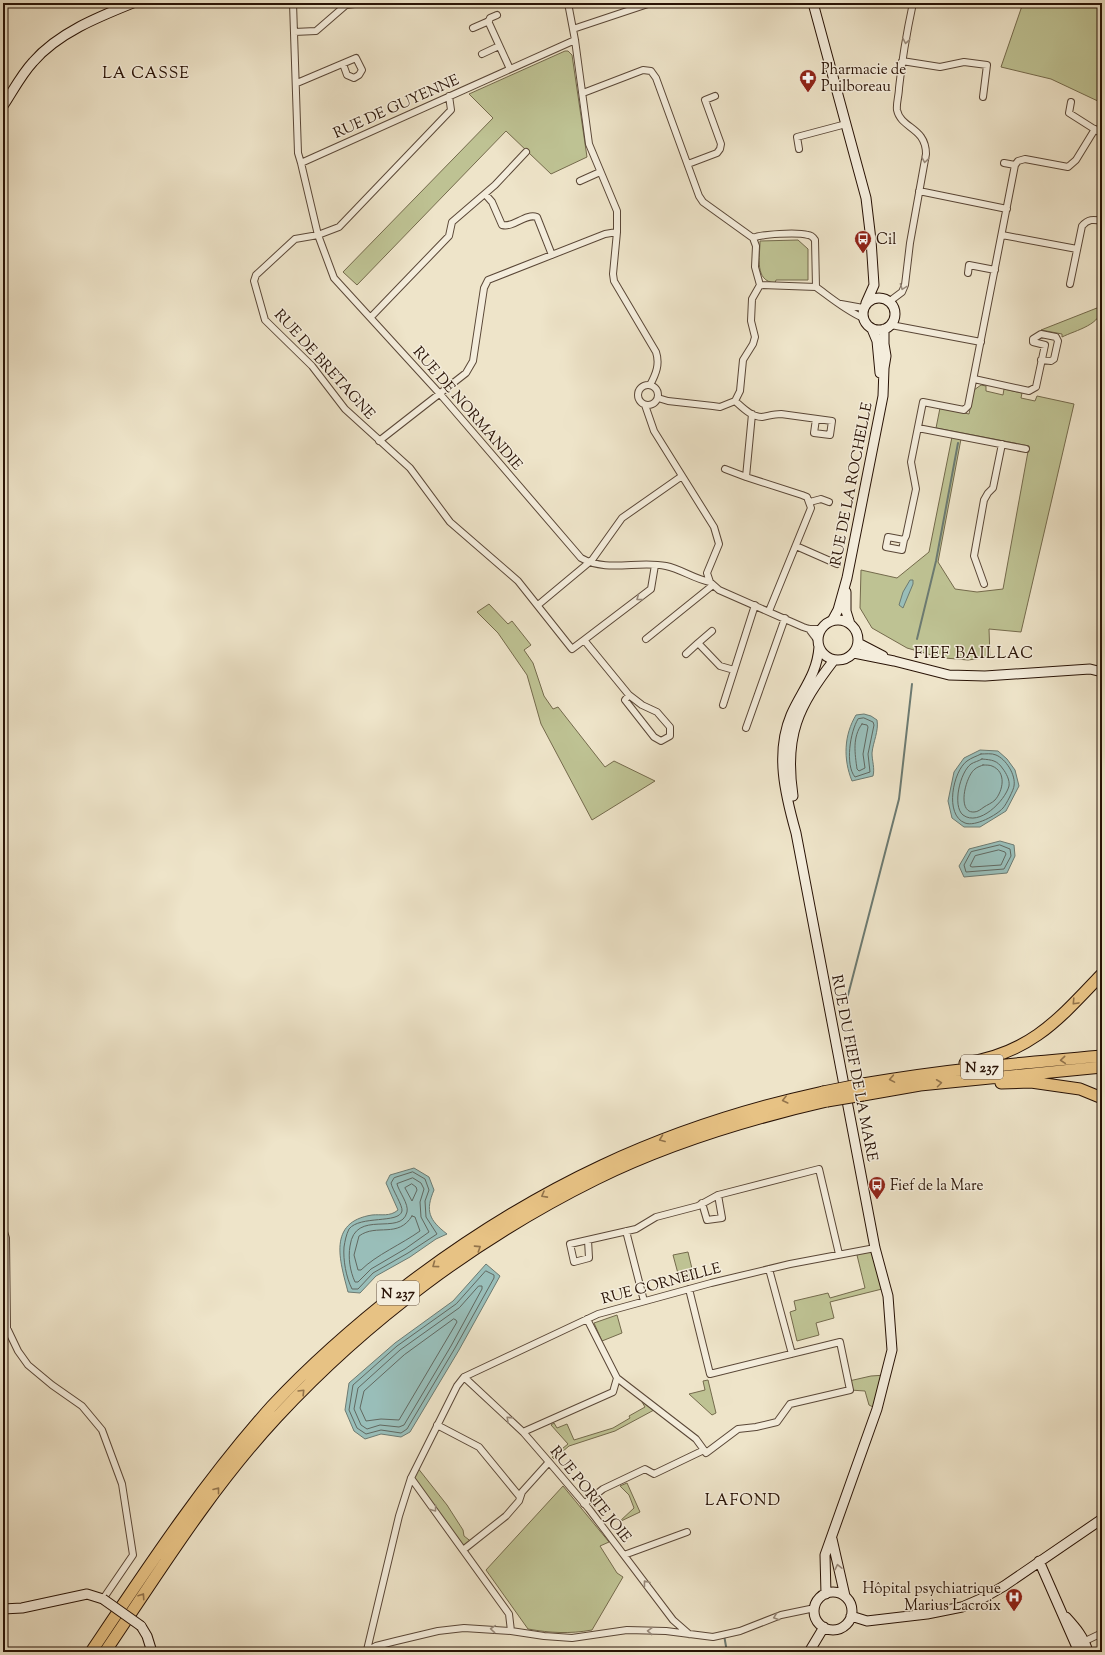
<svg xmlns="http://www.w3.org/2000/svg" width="1105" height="1655" font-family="'Sorts Mill Goudy',serif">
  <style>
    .green { fill: #bec293; stroke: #746a4c }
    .water { fill: #99beb9; stroke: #6c7a71 }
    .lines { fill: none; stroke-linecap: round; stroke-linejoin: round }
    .shore { stroke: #616860; stroke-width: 1 }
    .stream { stroke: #6c7a71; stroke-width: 2 }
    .street-casing { stroke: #5a4737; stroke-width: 8 }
    .secondary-casing { stroke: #291306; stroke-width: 11 }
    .highway-casing { stroke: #291306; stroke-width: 13 }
    .street { stroke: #f4eddc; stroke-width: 6 }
    .secondary { stroke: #f4eddc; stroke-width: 9 }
    .highway { stroke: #e7c284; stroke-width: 11 }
    .secondary-bridge-casing { stroke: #291306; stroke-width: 11; stroke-linecap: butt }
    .highway-bridge-casing { stroke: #291306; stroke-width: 13; stroke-linecap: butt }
    .secondary-bridge { stroke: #f4eddc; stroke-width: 9 }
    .highway-bridge { stroke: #e7c284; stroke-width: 11 }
    .oneway { stroke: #998b7c }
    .oneway2 { stroke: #92734b }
    .labels { text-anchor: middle; stroke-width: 3; stroke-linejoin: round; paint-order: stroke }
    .shield { fill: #f4eddc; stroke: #665446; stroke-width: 1 }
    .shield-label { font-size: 14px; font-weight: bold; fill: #291306 }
    .poi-label { font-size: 15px; fill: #291306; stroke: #f4eddc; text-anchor: start }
    .street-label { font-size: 15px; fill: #291306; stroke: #f4eddc }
    .neighbourhood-label { font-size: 16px; letter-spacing: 1px; fill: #291306; stroke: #f4eddc }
  </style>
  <rect width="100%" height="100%" fill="#eee4c9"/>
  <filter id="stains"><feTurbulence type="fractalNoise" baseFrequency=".005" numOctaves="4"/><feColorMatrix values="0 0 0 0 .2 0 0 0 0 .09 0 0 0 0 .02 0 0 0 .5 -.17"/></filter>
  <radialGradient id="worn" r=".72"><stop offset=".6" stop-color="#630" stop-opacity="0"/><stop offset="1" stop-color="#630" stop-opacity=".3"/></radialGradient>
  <!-- green -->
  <path class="green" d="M1023,3H1102V103L1051,79L1001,67Z
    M565,51H568L572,55L587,157L551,174L506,131L357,285L343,272L493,118L469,94Z
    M798,240L808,249V280H776L775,283C754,281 760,257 760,241Z
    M1102,306C1102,325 1076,330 1062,337V334L1041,330Z
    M981,385L986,386V391L1003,395L1004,389L1022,393L1021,398L1035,401L1037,396L1074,404L1021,632L989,629L990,657L968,660L945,658L928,654L907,648L872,628L860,608L861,570L897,578L929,552L952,437L961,439L938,562L955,589L977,592L1003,589L1029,446L936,428L940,408L969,414L974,390Z
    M489,604L508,624L512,621L531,645L524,650L533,663L544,696L553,709L558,707L605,767L614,761L655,781L592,820L541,724L527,675L498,633L477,612Z
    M875,1248L886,1288L830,1302L834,1318L816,1323L819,1335L797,1341L790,1312L796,1310L794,1301L828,1293L830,1298L865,1288L856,1251Z
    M688,1252L694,1277L680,1281L673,1255Z
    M617,1315L622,1333L602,1341L594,1323Z
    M886,1375L877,1409L869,1405L865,1391L850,1390L849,1381L871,1376Z
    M708,1380L716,1413L712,1415L689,1394L705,1390L703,1381Z
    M642,1402L654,1410L615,1431L569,1446L554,1459L552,1457L568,1444L551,1425L554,1423L557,1428L567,1424L574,1440L613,1428L630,1418L629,1416L645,1407Z
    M417,1467L447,1505L463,1530L464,1536L473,1543L463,1550L411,1478Z
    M627,1483L640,1512L619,1522L634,1508L629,1495L620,1486Z
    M563,1486L609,1542L600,1546L617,1573L623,1577L592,1630C570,1634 550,1633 528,1629L486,1570Z"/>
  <!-- water -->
  <path class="water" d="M910,580H913V584L903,608L899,605L903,592Z
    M864,714L871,716L877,720C879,731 873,742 872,753C872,761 875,768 873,776L852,781C843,759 844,735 856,715Z
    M980,750L998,751L1007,759L1015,770L1019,786L1006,811L980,827H964L952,818L948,801L954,772L964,758Z
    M1000,841L1014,845L1015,856L1007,873L964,877L959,866L969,849Z
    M414,1168L429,1177L434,1190C425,1211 429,1220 447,1234L436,1239L410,1257L376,1276L360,1293L348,1292C340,1261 327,1222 372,1215C381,1214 390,1217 398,1210L386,1183L390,1175Z
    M486,1264L500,1276L459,1350L410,1432L401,1437L381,1434L365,1439L354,1431L345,1410L349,1383L395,1343L453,1301Z"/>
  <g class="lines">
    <!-- shore -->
    <path class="shore" d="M864,718L873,722L874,725L868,754L870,772L855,777C845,765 850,732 858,719Z
      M862,724L867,725L868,727L863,754L865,768L859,771L857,769C855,754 852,737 862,724Z
      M981,754C985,754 992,753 996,755C1006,759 1016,775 1014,786C1014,789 1006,805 1003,808C997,815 975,827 965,823C944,815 953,771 967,761C971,758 977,756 981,754Z
      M982,759C992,760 997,760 1003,769C1006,773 1010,780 1009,786C1005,801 979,827 963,815C952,806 960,772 971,764C974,762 979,761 982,759Z
      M983,765C986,765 990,765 992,766C1007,772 1003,791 995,800C992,803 987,805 984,807C981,809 978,812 974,812C956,813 966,775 975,769C977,767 981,766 983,765Z
      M1000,845L1010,849L1011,856L1004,869L966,872L964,865L971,852Z
      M999,850L1005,852L1006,854L1001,865L972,867L970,866L975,856Z
      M413,1172L425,1179L429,1190L425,1201L426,1217L437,1234L408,1253L373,1273L358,1289H352C346,1277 343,1260 344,1247C345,1241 346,1235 349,1229C360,1215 399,1224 402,1211C403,1206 392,1189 391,1183L394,1178Z
      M413,1178L421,1183L424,1189L420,1202L421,1217L429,1232L405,1249L371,1269L358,1282H355C350,1271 348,1258 350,1246C355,1208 401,1237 407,1212C409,1204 399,1192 397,1184Z
      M412,1184L416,1187L417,1190L412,1201L405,1188Z
      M412,1216L415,1217L420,1231C402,1244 376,1255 361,1270H358L354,1255L359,1236C377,1223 398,1239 412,1216Z
      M486,1271L494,1275V1278L455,1348L407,1429L401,1433L381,1430L366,1434L357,1428L349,1410L353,1385L397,1346L456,1304Z
      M479,1286H482V1289L451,1346L404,1425L399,1427L380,1425L367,1429L361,1425L354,1409L358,1388L400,1350L459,1308Z
      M454,1319L456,1320L457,1322L399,1420L381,1419L366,1421L360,1408L364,1391L404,1355Z"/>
    <!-- stream -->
    <path class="stream" d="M917,639L936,561L958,443
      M847,999L899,799L912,684
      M724,1635L727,1652"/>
    <defs>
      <path id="street" d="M293,3L298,153L301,163L575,40
        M568,3L575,40L589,144L617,211V232L613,274L614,281L656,352C660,364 656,374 650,385
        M488,21L510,69
        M473,28L489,21L490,18L497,15
        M573,29L651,3
        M294,32L316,31L346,5L363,3
        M482,54L499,46
        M902,61L940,67L964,62L987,65L983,97
        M297,83L356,58L362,70L359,75L354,78L347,75L343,64
        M583,93L643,70L651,71L656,78L699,196L703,202L753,238C762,234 797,232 808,235C811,235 813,237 815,240L816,287C831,298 845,310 863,318
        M449,96L451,110L339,227L318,235L295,239L256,275L254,281L265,320L312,366L345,409L410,468L450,522L518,581L572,649L584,640L629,695L642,705L657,712L670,727V736L661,741L654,737L625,700L629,695
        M1071,102L1069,113L1102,134
        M799,149L797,137L846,124
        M301,163L318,235L334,278L440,394L581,558C607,573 638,560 666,566C681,569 694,579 710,582
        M688,164L717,153L720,149L721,144L705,100L715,96
        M1015,165L1018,161L1025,159L1068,167L1076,160L1095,129
        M580,181L600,172
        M919,191L1007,209
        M485,194L492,202L502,225C514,228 525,213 537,217L552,255
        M1002,235L1077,249
        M753,238L756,246L755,267L760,285L816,287
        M968,273L969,265L995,270
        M1070,284L1082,226C1088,219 1093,219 1102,221
        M890,301L902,292L905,285L910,243L926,154C926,127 901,129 897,110C896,104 899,95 899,88C902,60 907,31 913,3
        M841,304L863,308
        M371,317L449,236L452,222L495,185L526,152
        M891,325L981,342
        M974,379L1029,391L1036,387L1045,345L1033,342V339L1041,334L1056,337L1058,341L1054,359L1051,361L1041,360
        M638 395a10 10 0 1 1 20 0a10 10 0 1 1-20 0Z
        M658,398L668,401L713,406L720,407L735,401L740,391L743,360L753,344L755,337L751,321L752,299L760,285
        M735,401C742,407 751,417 762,417C768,416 774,414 781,414L832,421L830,435L814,433L816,419
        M645,405L654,431L714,527L719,544L707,573L710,582L719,590L803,627L809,629H822
        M752,414L746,477L802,495L807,497L811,508L769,611
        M918,428L1026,449
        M379,441L466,373L473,361L484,288L488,280L605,234L617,232
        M725,469L746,477
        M810,502L821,499L829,502
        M904,540L888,537L886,547L902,550L904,540L906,536L916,489L911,462L923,402L964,410L968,406L1015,165L1004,163
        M796,546L837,564
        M984,584L974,556L984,500L988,493L993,488L1002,444
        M538,605L592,560L622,518L682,476
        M809,629L818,641
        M712,631L698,643L720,666L734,670
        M646,639L713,585
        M584,640L651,589L655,565
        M686,654L698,643
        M723,705L755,605
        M746,728L785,618
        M702,1203L707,1220L722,1218L718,1195
        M3,1229L6,1238L7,1328L18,1351L28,1365L52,1385L82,1406L102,1430L122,1484L133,1555L103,1599
        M626,1231L644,1301
        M588,1240L589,1258L574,1262L570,1244L636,1229L656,1217L698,1206L718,1195L819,1169L839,1254
        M769,1269L792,1354
        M464,1377L523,1432L549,1462L589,1509L673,1620L689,1634
        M617,1378L696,1439L704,1450
        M437,1425L479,1447L520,1497
        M523,1432L613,1392L617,1378L587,1319
        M411,1478L509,1614L511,1631
        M584,1504L603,1489L645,1469L654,1474L704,1450L706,1453L738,1429L756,1427L777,1422L790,1404L850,1390L840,1342L710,1374L689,1289
        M463,1550L506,1516L519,1501L522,1492L549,1462
        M624,1555L687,1532
        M1081,1643L1102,1633
        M367,1650L399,1516L411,1478L457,1386L464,1377L598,1314L711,1283L790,1264L875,1248
        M365,1652L376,1646L396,1641L438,1631L464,1628L511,1631L544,1636L572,1638L627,1630L666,1631L713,1637L740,1631L781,1615L810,1609L815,1610"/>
      <path id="secondary" d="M813,3L866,198L871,240L874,285L866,303
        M3,106C13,91 21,75 33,62C58,33 98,17 133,3
        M863 314a16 16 0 1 1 32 0a16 16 0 1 1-32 0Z
        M872,329L877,341L880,373
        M846,592V611L850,624
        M818 640a20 20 0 1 1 40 0a20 20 0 1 1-40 0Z
        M832,621L838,610L847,578L883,396L884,368L886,356L884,344V329
        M858,643L883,656
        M819,647C817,675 802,690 791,715C775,753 785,794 796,833L875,1248L888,1296L892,1350L877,1409L825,1555L826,1594
        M854,653L894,661L949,675L985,676L1090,669L1102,672
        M793,796C784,735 798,707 834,660
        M832,1539L845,1596
        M1039,1561L1079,1652
        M814 1611a19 19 0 1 1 38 0a19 19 0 1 1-38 0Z
        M3,1609L22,1608L87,1594L103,1599
        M851,1616L867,1621L927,1614L962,1607L983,1598L1004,1586L1102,1519
        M1066,1617C1076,1628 1084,1637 1088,1652
        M141,1626L147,1636L152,1652
        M809,1652L824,1627"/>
      <path id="highway" d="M965,1063C1031,1053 1059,1019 1102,974
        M1001,1083L1031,1082L1080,1089L1102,1098
        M863,1084C942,1070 1022,1063 1102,1056
        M863,1095L920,1085L1102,1067
        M91,1652C148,1567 204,1482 272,1406C312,1363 357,1324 403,1288C534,1188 663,1127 823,1092
        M105,1652C159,1572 211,1488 277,1417C367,1320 477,1238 596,1179C669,1143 748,1119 827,1101"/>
    </defs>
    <!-- street casing -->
    <use href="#street" class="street-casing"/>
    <!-- secondary casing -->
    <use href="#secondary" class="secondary-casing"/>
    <!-- highway casing -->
    <use href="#highway" class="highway-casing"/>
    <!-- street -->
    <use href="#street" class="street"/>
    <!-- secondary -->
    <use href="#secondary" class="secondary"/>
    <!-- highway -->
    <use href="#highway" class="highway"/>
    <defs>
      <path id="secondary-bridge" d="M103,1599L141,1626"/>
      <path id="highway-bridge" d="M823,1092L863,1084
        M827,1101L863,1095"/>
    </defs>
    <!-- secondary-bridge casing -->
    <use href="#secondary-bridge" class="secondary-bridge-casing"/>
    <!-- highway-bridge casing -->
    <use href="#highway-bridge" class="highway-bridge-casing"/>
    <!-- secondary-bridge -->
    <use href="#secondary-bridge" class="secondary-bridge"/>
    <!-- highway-bridge -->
    <use href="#highway-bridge" class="highway-bridge"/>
  </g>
  <!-- one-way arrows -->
  <defs><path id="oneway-chevron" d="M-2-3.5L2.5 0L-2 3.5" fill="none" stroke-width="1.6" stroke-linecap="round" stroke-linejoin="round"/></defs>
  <g class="oneway">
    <use href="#oneway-chevron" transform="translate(906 41) rotate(100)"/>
    <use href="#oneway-chevron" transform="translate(925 160) rotate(99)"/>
    <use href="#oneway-chevron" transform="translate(903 287) rotate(111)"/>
    <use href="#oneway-chevron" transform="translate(639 598) rotate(143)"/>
    <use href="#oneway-chevron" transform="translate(509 1419) rotate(-137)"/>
    <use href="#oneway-chevron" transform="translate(434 1509) rotate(54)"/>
    <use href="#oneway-chevron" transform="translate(838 1567) rotate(-103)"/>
    <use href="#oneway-chevron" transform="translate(646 1583) rotate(-128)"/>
    <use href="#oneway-chevron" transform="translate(776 1617) rotate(161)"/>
    <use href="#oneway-chevron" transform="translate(493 1629) rotate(-175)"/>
    <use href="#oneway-chevron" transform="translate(650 1631) rotate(-177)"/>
  </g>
  <g class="oneway2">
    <use href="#oneway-chevron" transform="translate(1075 1002) rotate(133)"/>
    <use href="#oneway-chevron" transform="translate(1063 1060) rotate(175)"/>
    <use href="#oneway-chevron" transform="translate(892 1079) rotate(170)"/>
    <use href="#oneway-chevron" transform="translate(939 1083) rotate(-7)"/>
    <use href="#oneway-chevron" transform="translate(785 1100) rotate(166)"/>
    <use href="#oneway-chevron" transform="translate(662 1139) rotate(159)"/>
    <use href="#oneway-chevron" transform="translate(544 1195) rotate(151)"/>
    <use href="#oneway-chevron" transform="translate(478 1248) rotate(-33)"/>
    <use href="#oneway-chevron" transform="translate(435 1265) rotate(144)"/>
    <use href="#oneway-chevron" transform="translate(302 1392) rotate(-46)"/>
    <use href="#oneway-chevron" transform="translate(217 1490) rotate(-52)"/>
    <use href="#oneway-chevron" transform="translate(142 1596) rotate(-56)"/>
  </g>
  <!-- icons -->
  <defs>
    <symbol id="pharmacy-pin" viewBox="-11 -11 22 30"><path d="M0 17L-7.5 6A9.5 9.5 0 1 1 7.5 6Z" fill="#8f2418" stroke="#f4eddc"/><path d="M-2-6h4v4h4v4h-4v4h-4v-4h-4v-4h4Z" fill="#fff"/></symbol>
    <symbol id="bus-pin" viewBox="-11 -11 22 30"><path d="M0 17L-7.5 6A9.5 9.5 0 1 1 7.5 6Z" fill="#8f2418" stroke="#f4eddc"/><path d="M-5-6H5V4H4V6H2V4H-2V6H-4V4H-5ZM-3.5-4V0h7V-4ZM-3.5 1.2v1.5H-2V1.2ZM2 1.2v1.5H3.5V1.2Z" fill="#fff"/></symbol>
    <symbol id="hospital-pin" viewBox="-11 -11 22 30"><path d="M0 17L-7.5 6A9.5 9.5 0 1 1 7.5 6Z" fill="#8f2418" stroke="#f4eddc"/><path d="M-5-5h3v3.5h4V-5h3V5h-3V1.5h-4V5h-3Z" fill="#fff"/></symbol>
  </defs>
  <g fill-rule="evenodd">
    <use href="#pharmacy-pin" x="798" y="68" width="20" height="27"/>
    <use href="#bus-pin" x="853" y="229" width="20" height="27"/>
    <use href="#bus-pin" x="867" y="1175" width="20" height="27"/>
    <use href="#hospital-pin" x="1004" y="1587" width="20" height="27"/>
  </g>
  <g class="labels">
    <!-- shield labels -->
    <g class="shield">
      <rect x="961" y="1055" width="42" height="24" rx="3"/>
      <rect x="377" y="1281" width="42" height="24" rx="3"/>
    </g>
    <g class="shield-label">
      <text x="982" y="1072">N 237</text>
      <text x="398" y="1298">N 237</text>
    </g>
    <!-- poi labels -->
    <g class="poi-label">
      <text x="821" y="74">Pharmacie de<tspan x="821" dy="17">Puilboreau</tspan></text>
      <text x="876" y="244">Cil</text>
      <text x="890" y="1190">Fief de la Mare</text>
      <text x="1001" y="1593" text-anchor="end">Hôpital psychiatrique<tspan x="1001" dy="17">Marius Lacroix</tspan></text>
    </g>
    <!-- street labels -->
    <g class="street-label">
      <text transform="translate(396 106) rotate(-24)" y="5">RUE DE GUYENNE</text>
      <text transform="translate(325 364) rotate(48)" y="5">RUE DE BRETAGNE</text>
      <text transform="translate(468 408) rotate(49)" y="5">RUE DE NORMANDIE</text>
      <text transform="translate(851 484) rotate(-79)" y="5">RUE DE LA ROCHELLE</text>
      <text transform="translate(855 1068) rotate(79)" y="5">RUE DU FIEF DE LA MARE</text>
      <text transform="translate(661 1283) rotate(-15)" y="5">RUE CORNEILLE</text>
      <text transform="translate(591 1494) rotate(51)" y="5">RUE PORTE JOIE</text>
    </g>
    <!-- neighbourhood labels -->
    <g class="neighbourhood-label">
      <text x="146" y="78">LA CASSE</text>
      <text x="974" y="658">FIEF BAILLAC</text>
      <text x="743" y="1505">LAFOND</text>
    </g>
  </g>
  <!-- margin -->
  <rect width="1105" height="1655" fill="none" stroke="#eee4c9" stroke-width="16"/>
  <rect x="4" y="4" width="1097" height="1647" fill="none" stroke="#291306" stroke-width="2"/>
  <rect x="8" y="8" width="1089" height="1639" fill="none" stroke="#291306"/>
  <rect width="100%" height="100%" filter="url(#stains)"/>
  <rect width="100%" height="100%" fill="url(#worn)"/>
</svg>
